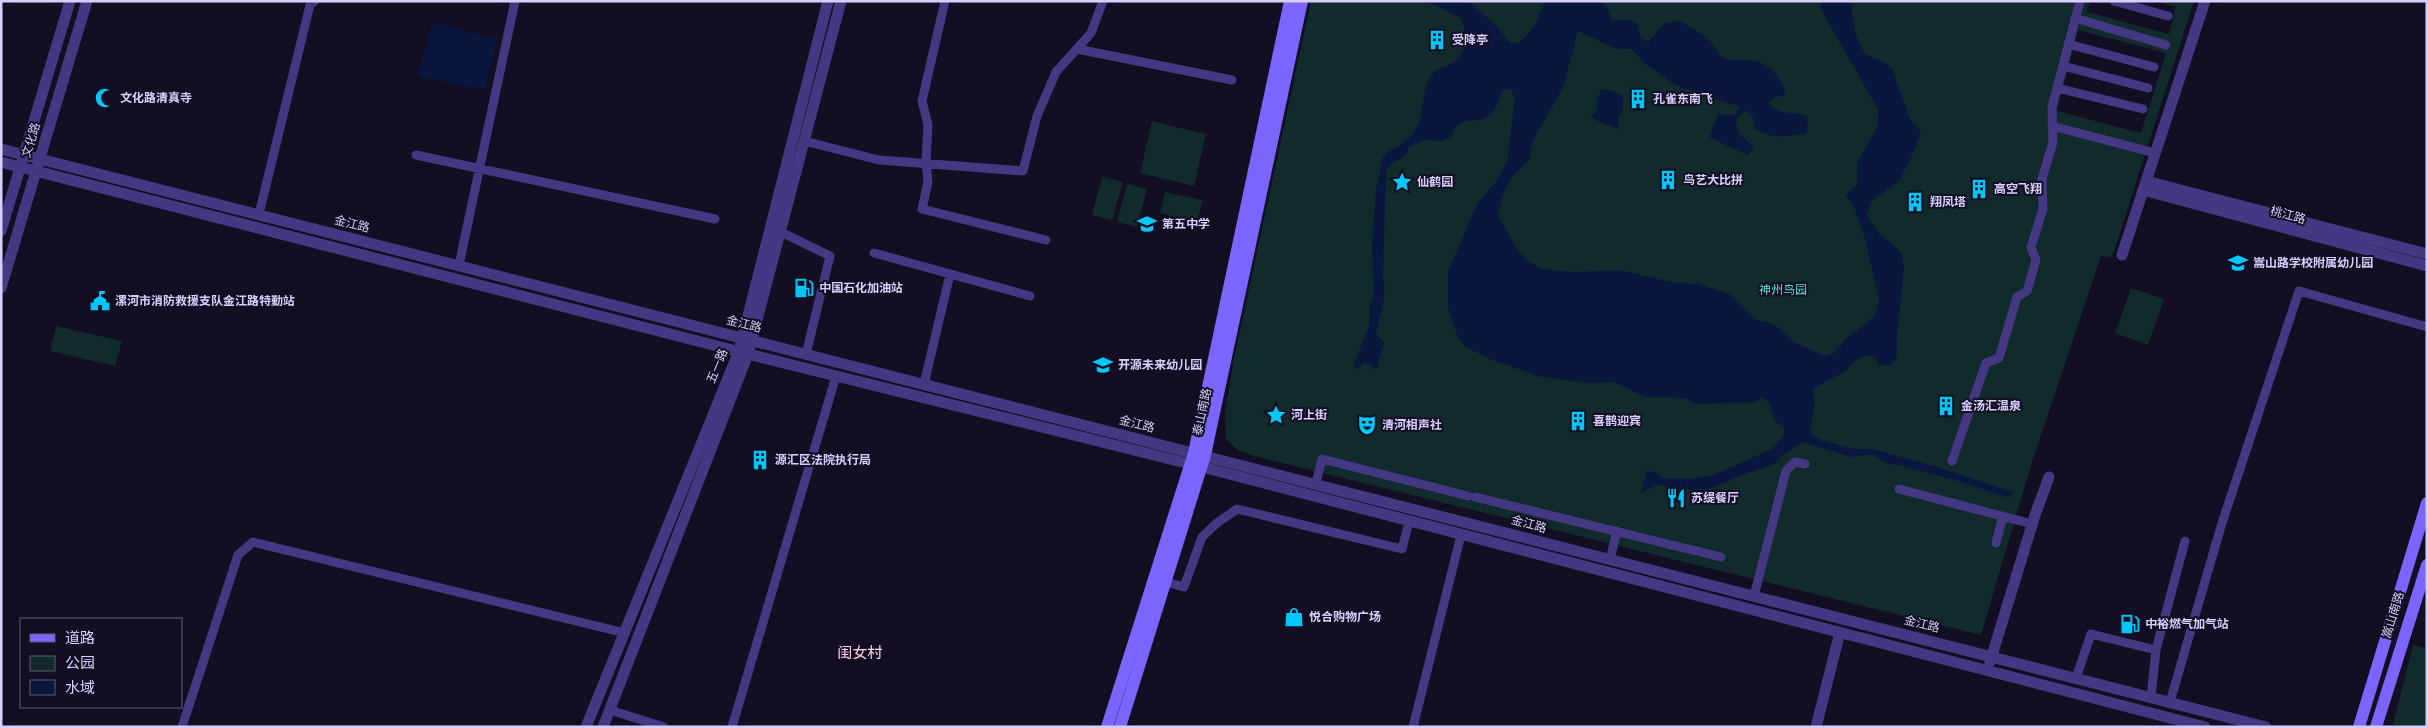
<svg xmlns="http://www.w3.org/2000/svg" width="2428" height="728" font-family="Lato,'Noto Sans SC',sans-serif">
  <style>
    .green { fill: #112a2c; fill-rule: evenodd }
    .water { fill: #09173f }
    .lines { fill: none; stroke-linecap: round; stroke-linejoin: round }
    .minor { stroke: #433881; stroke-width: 9 }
    .tertiary { stroke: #433881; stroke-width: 11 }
    .secondary { stroke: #7a66ff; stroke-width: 12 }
    .labels { text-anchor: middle; stroke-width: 4; stroke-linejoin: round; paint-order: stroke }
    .poi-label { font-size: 12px; font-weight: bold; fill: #d9cfff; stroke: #130e22; text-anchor: start }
    .street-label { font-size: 12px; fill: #d9cfff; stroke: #130e22 }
    .park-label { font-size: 12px; fill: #5bdfcc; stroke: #130e22 }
    .quarter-label { font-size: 15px; fill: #ffd1e9; stroke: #130e22 }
  </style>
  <rect width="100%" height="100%" fill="#130e22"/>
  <!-- green -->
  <path class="green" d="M1311,1H2090L2087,12L2169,34L2176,7L2156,1H2194L2112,258L2101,256L2032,462L1981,635L1262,458L1239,451L1226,439L1225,413L1233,363ZM2078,30L2166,53L2141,133L2057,111Z
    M1152,121L1206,134L1194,186L1140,173Z
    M1102,177L1123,182L1112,220L1092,215Z
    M1127,184L1147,189L1137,227L1117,222Z
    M1165,192L1203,200L1197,222L1160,213Z
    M2131,288L2164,299L2148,345L2115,333Z
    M56,326L122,341L115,366L50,351Z
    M2413,645L2427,648V727H2394V720Z"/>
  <!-- water -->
  <path class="water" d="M1415,1H1469L1500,30L1509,42L1518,44L1535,26L1545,1H1599L1608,8L1611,19C1621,22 1628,18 1637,23L1640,36L1648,42L1665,23L1682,21C1690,29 1702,33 1710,41C1715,46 1717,53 1722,57C1732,62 1739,59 1749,60C1771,62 1780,77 1786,95L1773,98L1769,104C1780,115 1794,112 1807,116L1808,127L1806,134C1783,135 1776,141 1755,129L1753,117L1745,110L1736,119L1738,133L1754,147L1748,155L1710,138C1710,130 1716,122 1718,114L1734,115L1740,107L1677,86L1645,64L1632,49H1617L1578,31L1563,88L1532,142L1530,159L1511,178L1503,194L1498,215L1513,243L1526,260L1542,269L1577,272L1620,270L1671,282L1698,284L1731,295L1755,320L1774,324L1794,342L1824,356L1834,353L1847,338L1875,316L1879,299L1865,238L1853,204L1846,196L1850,190L1857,186V164L1878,125V109L1820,8L1822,1H1852C1851,20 1856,38 1865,54L1886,63L1893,70L1910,120L1921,132L1912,156L1899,181L1871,201L1867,216L1877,231L1901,253L1904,265L1897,334V357L1889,366L1879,365L1874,357L1865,355L1853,362L1845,371L1813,389L1815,403L1810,433L1821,440L1854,449H1872L1941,468L2013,492L2009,498L1958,481L1899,465L1889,464L1871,454L1852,457L1802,442L1781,456L1775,464L1739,476L1710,489L1686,490L1657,485L1641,493L1647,471L1656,472L1663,478L1691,479L1716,474L1772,449L1783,436L1785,429L1773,419L1770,404L1762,397L1756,402L1696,404L1685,398L1644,397L1615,382L1589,383L1541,377L1492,360L1466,347L1458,338L1448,308V272L1477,204L1497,180L1507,162L1515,98L1511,90L1502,89C1491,142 1460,103 1452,136L1444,141L1423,140L1409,147L1406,155L1392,163L1386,171L1383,279C1388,298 1379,315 1376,334L1384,343L1377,368L1373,369L1371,364L1363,363L1358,369L1353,367L1369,325L1370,306L1374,291L1372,247L1376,190L1383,156C1391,149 1404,144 1411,136C1426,120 1420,95 1430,77C1434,69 1442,68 1449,65C1468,56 1468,34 1461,18L1433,4Z
    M433,22L497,39L484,90L417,76Z
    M1601,89L1613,91L1623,96V109L1618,117L1619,129L1590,118L1598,109L1596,103Z"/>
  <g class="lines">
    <!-- minor -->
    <path class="minor" d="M945,1L922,101L928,125L926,162L928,182L922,209L1046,240
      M2114,1L2168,16
      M2075,18L2166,45
      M2068,44L2154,67
      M1077,49L1232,80
      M2063,66L2148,88
      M2057,88L2143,109
      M2052,126L2155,153
      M804,141L879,160L1023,171L1037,116L1056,72L1091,33L1103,1
      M416,155L715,219
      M259,214L310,5L315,1
      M781,232L830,256L806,354
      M874,253L1030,296
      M459,265L515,1
      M924,384L950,274
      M1952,461L1986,363L1999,358L2017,297L2027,291L2036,260L2031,247L2043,209L2042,179L2053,142L2052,107L2080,1
      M1316,483L1322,459L1468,496
      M1899,489L2032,524
      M1475,497L1721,557
      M1996,543L2003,516
      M1610,559L1617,531
      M1166,582L1184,587L1202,537L1217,523L1237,509L1402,549L1409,522
      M1754,596L1786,471L1795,462L1805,464
      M2156,650L2185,541
      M2076,678L2091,634L2156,650L2151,697
      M2170,702L2222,523L2299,291L2427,327
      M610,710L664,727
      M182,727L238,555L253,542L625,633
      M732,727L836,376
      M1413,727L1461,535"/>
    <!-- tertiary -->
    <path class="tertiary" d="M1,149L2266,727
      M1,162L748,354L1202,467L2205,727
      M2146,181L2427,254
      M2143,190L2427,266
      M1,231L70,1
      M2122,255L2205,1
      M1,288L87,1
      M1990,662L2035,515L2049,477
      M586,727L739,351L828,1
      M603,727L748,354L841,1
      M1816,727L1840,632"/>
    <!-- secondary -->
    <path class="secondary" d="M1107,727L1194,453L1290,1
      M1120,727L1205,455L1302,1
      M2359,727L2427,503
      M2376,727L2427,565"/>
  </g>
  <!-- icons -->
  <defs>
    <symbol id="building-bare" viewBox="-9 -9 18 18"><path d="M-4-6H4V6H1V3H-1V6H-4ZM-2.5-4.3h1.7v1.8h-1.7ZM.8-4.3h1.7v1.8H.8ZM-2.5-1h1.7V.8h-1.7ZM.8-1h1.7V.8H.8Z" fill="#00c7fa" stroke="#130e22" stroke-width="2.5" paint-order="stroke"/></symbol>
    <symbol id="mosque-bare" viewBox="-9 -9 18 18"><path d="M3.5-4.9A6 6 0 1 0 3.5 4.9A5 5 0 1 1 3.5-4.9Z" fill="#00c7fa" stroke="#130e22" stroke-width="2.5" paint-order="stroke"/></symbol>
    <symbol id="sight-bare" viewBox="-9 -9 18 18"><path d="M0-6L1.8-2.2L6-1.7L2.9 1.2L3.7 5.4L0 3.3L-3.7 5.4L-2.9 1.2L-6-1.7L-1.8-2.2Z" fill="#00c7fa" stroke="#130e22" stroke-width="2.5" paint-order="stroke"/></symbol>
    <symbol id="school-bare" viewBox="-9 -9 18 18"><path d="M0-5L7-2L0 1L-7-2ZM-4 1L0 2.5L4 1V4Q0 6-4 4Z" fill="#00c7fa" stroke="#130e22" stroke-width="2.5" paint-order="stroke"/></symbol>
    <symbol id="fuel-bare" viewBox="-9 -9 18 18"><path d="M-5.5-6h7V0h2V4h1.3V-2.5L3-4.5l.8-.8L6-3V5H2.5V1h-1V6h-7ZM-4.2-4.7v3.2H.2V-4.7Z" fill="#00c7fa" stroke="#130e22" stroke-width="2.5" paint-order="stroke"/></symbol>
    <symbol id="civic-bare" viewBox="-9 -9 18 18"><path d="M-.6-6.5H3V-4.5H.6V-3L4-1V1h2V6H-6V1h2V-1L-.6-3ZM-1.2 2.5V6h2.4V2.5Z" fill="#00c7fa" stroke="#130e22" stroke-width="2.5" paint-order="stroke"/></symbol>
    <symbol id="theatre-bare" viewBox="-9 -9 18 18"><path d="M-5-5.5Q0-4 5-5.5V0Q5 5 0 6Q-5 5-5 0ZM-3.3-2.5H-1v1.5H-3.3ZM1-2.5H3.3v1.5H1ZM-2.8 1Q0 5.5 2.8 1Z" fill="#00c7fa" stroke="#130e22" stroke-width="2.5" paint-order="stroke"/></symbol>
    <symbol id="restaurant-bare" viewBox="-9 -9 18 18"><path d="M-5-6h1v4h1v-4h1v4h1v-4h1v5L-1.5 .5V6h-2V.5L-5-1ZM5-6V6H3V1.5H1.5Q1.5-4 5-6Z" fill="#00c7fa" stroke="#130e22" stroke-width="2.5" paint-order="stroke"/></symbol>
    <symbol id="shop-bare" viewBox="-9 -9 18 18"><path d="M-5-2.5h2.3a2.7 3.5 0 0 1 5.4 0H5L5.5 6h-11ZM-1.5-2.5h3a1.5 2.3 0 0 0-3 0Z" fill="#00c7fa" stroke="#130e22" stroke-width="2.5" paint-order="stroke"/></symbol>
  </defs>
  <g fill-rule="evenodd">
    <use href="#building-bare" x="1423" y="26" width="28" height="28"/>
    <use href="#mosque-bare" x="91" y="84" width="28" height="28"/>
    <use href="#building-bare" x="1624" y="85" width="28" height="28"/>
    <use href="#building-bare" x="1654" y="166" width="28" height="28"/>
    <use href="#sight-bare" x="1388" y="168" width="28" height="28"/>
    <use href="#building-bare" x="1965" y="175" width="28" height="28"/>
    <use href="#building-bare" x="1901" y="188" width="28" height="28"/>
    <use href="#school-bare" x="1133" y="210" width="28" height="28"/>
    <use href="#school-bare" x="2224" y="249" width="28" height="28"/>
    <use href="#fuel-bare" x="790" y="274" width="28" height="28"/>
    <use href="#civic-bare" x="86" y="287" width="28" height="28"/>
    <use href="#school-bare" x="1089" y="351" width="28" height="28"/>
    <use href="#building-bare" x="1932" y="392" width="28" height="28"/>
    <use href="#sight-bare" x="1262" y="401" width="28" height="28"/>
    <use href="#building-bare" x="1564" y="407" width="28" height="28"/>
    <use href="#theatre-bare" x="1353" y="411" width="28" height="28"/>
    <use href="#building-bare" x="746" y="446" width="28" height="28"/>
    <use href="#restaurant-bare" x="1662" y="484" width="28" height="28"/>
    <use href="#shop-bare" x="1280" y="603" width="28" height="28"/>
    <use href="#fuel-bare" x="2116" y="610" width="28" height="28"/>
  </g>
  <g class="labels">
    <!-- poi labels -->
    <g class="poi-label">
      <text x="1452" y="44">受降亭</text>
      <text x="120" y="102">文化路清真寺</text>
      <text x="1653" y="103">孔雀东南飞</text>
      <text x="1683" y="184">鸟艺大比拼</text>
      <text x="1417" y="186">仙鹤园</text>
      <text x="1994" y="193">高空飞翔</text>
      <text x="1930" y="206">翔凤塔</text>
      <text x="1162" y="228">第五中学</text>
      <text x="2253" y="267">嵩山路学校附属幼儿园</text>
      <text x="819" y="292">中国石化加油站</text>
      <text x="115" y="305">漯河市消防救援支队金江路特勤站</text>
      <text x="1118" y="369">开源未来幼儿园</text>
      <text x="1961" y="410">金汤汇温泉</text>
      <text x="1291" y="419">河上街</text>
      <text x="1593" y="425">喜鹊迎宾</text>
      <text x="1382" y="429">清河相声社</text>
      <text x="775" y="464">源汇区法院执行局</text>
      <text x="1691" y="502">苏缇餐厅</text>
      <text x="1309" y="621">悦合购物广场</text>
      <text x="2145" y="628">中裕燃气加气站</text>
    </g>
    <!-- street labels -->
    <g class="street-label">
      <text transform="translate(31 140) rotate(-73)" y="4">文化路</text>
      <text transform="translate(2288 215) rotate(15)" y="4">桃江路</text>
      <text transform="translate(352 224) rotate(14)" y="4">金江路</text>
      <text transform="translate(744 324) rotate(14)" y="4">金江路</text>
      <text transform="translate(717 366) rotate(-68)" y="4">五一路</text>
      <text transform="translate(1202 412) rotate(-78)" y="4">泰山南路</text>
      <text transform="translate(1137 424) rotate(14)" y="4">金江路</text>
      <text transform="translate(1529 524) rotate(15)" y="4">金江路</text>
      <text transform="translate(2393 615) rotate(-73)" y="4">嵩山南路</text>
      <text transform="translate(1922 624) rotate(14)" y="4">金江路</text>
    </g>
    <!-- park labels -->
    <g class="park-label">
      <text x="1783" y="294">神州鸟园</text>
    </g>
    <!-- quarter labels -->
    <g class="quarter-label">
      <text x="860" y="658">闺女村</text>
    </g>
  </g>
  <!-- border -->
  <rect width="2428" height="728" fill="none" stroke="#d9cfff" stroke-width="5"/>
  <!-- legend -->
  <rect x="20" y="618" width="162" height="90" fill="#130e22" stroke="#625b7a"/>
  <rect x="30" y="634" width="25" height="8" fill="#7a66ff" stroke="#625b7a"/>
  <text x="65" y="643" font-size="15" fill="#d9cfff">道路</text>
  <rect x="30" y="656" width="25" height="15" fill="#112a2c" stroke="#625b7a"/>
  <text x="65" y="668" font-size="15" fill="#d9cfff">公园</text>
  <rect x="30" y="680" width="25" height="15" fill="#09173f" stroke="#625b7a"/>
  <text x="65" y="693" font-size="15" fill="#d9cfff">水域</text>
</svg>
